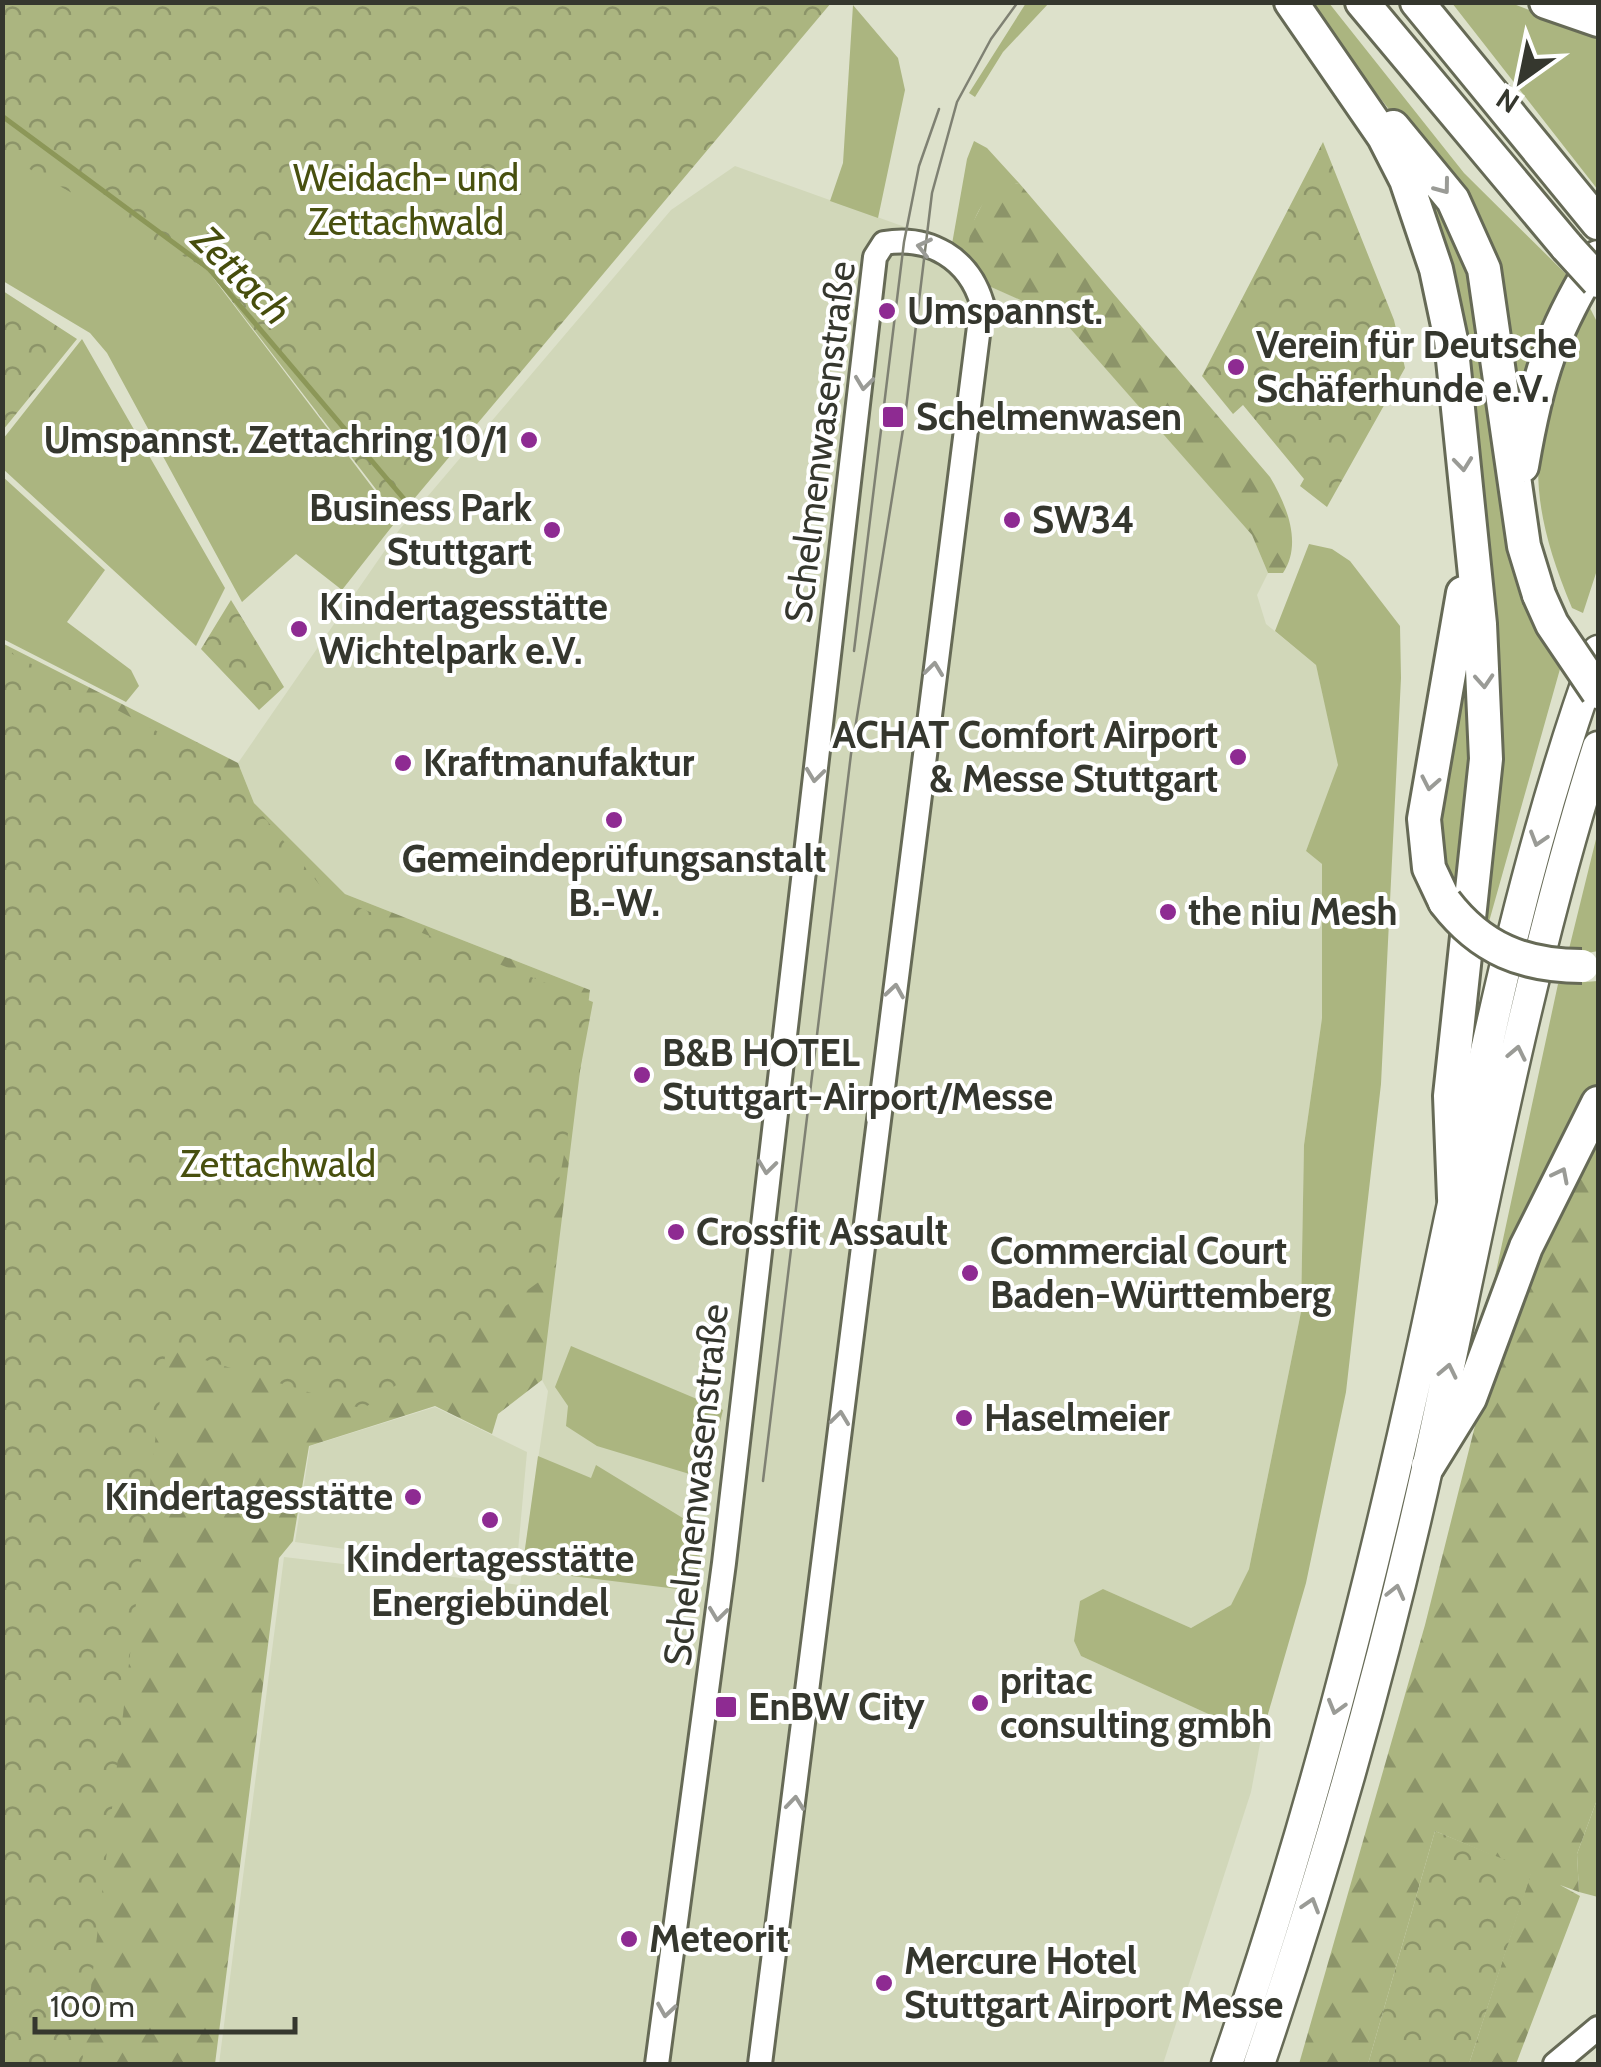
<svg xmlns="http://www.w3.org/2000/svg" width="1601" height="2067" font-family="Cabin,sans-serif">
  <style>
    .built { fill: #d1d7b9 }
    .grass { fill: #abb580 }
    .forest { fill: url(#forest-firs) }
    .park { fill: url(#park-crowns) }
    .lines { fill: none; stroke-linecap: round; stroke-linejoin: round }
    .stream { stroke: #8c9758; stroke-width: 5 }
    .tertiary-casing { stroke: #666a56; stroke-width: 28 }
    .trunk-casing { stroke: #666a56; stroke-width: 35 }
    .motorway-casing { stroke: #666a56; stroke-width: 38 }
    .tertiary { stroke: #fff; stroke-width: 22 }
    .trunk { stroke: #fff; stroke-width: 30 }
    .motorway { stroke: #fff; stroke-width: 32 }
    .tram { stroke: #7f8173; stroke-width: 2.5 }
    .motorway-bridge-casing { stroke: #666a56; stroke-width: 38; stroke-linecap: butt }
    .motorway-bridge { stroke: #fff; stroke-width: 32 }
    .oneway { stroke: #9a9b96 }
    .poi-dot { fill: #8e2b92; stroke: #fff; stroke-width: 4 }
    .labels { text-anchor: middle; stroke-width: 8; stroke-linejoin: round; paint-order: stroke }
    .park-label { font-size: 38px; fill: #48500f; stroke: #fff }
    .poi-label { font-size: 38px; font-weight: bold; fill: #35372e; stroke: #fff; text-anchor: start }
    .street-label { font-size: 38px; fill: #35372e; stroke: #fff }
    .water-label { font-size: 40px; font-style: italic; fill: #464d0c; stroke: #fff }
  </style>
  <defs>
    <pattern id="forest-firs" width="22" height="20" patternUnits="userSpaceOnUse" patternTransform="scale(2.5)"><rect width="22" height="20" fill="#abb580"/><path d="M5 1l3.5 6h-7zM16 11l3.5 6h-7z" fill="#8c9469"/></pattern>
    <pattern id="park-crowns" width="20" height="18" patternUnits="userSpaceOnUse" patternTransform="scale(2.5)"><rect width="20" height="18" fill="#abb580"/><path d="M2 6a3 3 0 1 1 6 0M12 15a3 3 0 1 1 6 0" fill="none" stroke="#8c9469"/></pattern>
  </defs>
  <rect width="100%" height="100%" fill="#dde1cb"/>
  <!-- built -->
  <path class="built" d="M735,166L958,246L991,287L1061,317L1252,535L1268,573L1257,595L1266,624L1316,665L1339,765L1306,851L1322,864V1018L1304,1145L1301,1312L1249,1569L1231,1605L1191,1628L1103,1589L1074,1641L1081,1656L1261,1738L1251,1792L1163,2064H219L284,1557L520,1585L548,1391L542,1380L544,1344L590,990L345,894L254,803L238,763L399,530L671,210Z
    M435,1407L527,1452L516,1573L295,1542L310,1446Z"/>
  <!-- grass -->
  <path class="grass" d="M1026,3H1049L1003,52L975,97L969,93Z
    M1306,3H1329L1464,173L1568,276L1543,319L1515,405L1500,312L1391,112Z
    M1452,3H1511L1598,37V190Z
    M853,5L898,58L905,90L878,218L830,201L843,163Z
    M2,129L208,271L397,520L342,590L296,554L242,602L107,353L90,333L3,281Z
    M974,141L987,148L1019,183C980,189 964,228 972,265L952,244L967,159Z
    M1411,163L1466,242L1532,612L1560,669L1476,968L1495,790Z
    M1586,300L1598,324V567L1583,613L1572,608C1518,479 1533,425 1586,300Z
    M82,339L225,588L196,646L3,469V439Z
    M2,476L105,570L67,622L131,670L139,686L126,702L3,639Z
    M1309,544L1332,549L1350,561L1400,626L1401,678L1381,1084L1346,1392L1306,1583L1261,1738L1081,1656L1074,1641L1080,1601L1103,1589L1191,1628L1231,1605L1249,1569L1301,1312L1304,1145L1322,1018V864L1306,851L1338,765L1316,665L1275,631Z
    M1468,631L1477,705L1465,897L1439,872L1432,829Z
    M1598,831V951L1567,957Z
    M1598,981V1084L1569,1133L1488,1309L1558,984Z
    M571,1346L723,1410L706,1479L597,1446L566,1426L568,1406L555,1387Z
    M538,1456L591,1478L596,1465L704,1531L694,1591L522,1570Z
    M1598,1797V1897L1579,1892L1577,1854Z"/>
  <!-- forest -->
  <path class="forest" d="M1019,183L1270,477C1286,504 1303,543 1283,573H1268L1252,535L1061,318L991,287L972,265L968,246L972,224L985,199L997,186Z
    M2,643L238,763L254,803L345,894L590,990L542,1380L498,1414L492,1434L435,1406L309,1446L293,1541L279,1558L215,2064H3Z
    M1598,1141V1797L1577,1854L1579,1892L1560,1885L1580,1896L1516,2064H1469L1531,1872L1435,1831L1368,2064H1299L1425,1625L1487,1378L1524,1281Z"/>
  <!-- park -->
  <path class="park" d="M3,2H831V3L398,518L208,270L3,154Z
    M1323,142L1394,320L1405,368L1327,507L1300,486L1304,479L1243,405L1233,414L1202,376Z
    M3,291L77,339L3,430Z
    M231,600L284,687L259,710L201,649Z
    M3,649L222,766L328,895L593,1002L540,1281L363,1409L166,1348L82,2064H3Z
    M1435,1831L1532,1871L1469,2064H1368Z"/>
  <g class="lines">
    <!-- stream -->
    <path class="stream" d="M2,116L209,269L410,506"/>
    <defs>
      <path id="tertiary" d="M657,2064L724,1563L875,257L884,243C930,235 969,259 982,303L760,2064
        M1555,2064L1598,2028"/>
      <path id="trunk" d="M1227,2064C1309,1828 1371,1585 1424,1341C1474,1109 1516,875 1598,651
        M1259,2064C1326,1867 1384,1664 1429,1460C1481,1222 1524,980 1598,747"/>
      <path id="motorway" d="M1291,2L1384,137L1406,180L1436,269L1451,340L1480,624L1486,759L1450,1096L1454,1198
        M1362,2L1567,247
        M1417,2L1598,223
        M1546,2L1598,20
        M1393,127L1453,200L1484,269L1524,546L1539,595
        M1522,466C1537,378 1551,333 1598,257
        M1445,902L1429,868L1424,819L1463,593
        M1428,1466L1470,1398L1526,1247L1598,1103"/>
    </defs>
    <!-- tertiary casing -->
    <use href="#tertiary" class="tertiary-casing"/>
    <!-- trunk casing -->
    <use href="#trunk" class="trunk-casing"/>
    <!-- motorway casing -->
    <use href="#motorway" class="motorway-casing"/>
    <!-- tertiary -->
    <use href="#tertiary" class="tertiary"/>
    <!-- trunk -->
    <use href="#trunk" class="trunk"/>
    <!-- motorway -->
    <use href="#motorway" class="motorway"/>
    <!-- tram -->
    <path class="tram" d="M854,651L904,242L919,166L939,109
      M763,1481L851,754L905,417L932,193L957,102L991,39L1018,2"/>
    <defs>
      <path id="motorway-bridge" d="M1567,247L1598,281
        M1539,595L1552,624L1598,692
        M1445,902C1481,949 1524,966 1582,966"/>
    </defs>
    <!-- motorway-bridge casing -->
    <use href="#motorway-bridge" class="motorway-bridge-casing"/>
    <!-- motorway-bridge -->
    <use href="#motorway-bridge" class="motorway-bridge"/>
  </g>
  <!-- one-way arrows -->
  <defs><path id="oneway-chevron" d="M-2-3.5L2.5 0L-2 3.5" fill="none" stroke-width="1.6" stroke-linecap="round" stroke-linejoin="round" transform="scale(2.5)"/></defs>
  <g class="oneway">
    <use href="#oneway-chevron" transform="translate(1443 187) rotate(53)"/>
    <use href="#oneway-chevron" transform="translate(924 247) rotate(-167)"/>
    <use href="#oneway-chevron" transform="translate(864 383) rotate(97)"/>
    <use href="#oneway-chevron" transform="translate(1463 464) rotate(84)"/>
    <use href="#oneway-chevron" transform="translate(934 669) rotate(-83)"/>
    <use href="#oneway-chevron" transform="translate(1484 681) rotate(86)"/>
    <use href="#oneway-chevron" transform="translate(815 775) rotate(97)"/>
    <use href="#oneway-chevron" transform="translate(1430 783) rotate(101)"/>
    <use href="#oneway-chevron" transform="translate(1538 839) rotate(107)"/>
    <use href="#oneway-chevron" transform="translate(895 991) rotate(-81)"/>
    <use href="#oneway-chevron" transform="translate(1517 1053) rotate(-78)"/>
    <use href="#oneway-chevron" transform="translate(767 1167) rotate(97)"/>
    <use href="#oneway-chevron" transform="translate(1561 1175) rotate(-63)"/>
    <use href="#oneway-chevron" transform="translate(1448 1371) rotate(-78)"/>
    <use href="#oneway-chevron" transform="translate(840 1418) rotate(-83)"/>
    <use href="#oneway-chevron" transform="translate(1396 1592) rotate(-76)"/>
    <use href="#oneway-chevron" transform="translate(718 1614) rotate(97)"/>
    <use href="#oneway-chevron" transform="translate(1336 1707) rotate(106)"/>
    <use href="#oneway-chevron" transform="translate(795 1803) rotate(-84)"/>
    <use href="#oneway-chevron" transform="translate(1311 1905) rotate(-73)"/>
    <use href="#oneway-chevron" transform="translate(666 2010) rotate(99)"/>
  </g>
  <!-- markers -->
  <g class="poi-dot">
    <circle cx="887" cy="311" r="10"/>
    <circle cx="1236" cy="367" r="10"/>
    <rect x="881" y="405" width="24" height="24" rx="5"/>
    <circle cx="529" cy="440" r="10"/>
    <circle cx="1012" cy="520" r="10"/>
    <circle cx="552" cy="530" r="10"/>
    <circle cx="299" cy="629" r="10"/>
    <circle cx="1238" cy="757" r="10"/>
    <circle cx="403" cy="763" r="10"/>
    <circle cx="614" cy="820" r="10"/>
    <circle cx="1168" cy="912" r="10"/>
    <circle cx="642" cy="1075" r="10"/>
    <circle cx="676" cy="1232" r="10"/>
    <circle cx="970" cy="1273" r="10"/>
    <circle cx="964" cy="1418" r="10"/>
    <circle cx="413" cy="1497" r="10"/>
    <circle cx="490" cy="1520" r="10"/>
    <circle cx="980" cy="1703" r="10"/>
    <rect x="714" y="1695" width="24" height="24" rx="5"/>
    <circle cx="629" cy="1939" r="10"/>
    <circle cx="884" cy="1983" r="10"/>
  </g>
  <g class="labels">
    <!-- park labels -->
    <g class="park-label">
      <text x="406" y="191">Weidach- und<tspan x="406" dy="44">Zettachwald</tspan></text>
      <text x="278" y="1177">Zettachwald</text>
    </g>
    <!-- poi labels -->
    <g class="poi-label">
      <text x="907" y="324">Umspannst.</text>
      <text x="1256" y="358">Verein für Deutsche<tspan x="1256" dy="44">Schäferhunde e.V.</tspan></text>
      <text x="916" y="430">Schelmenwasen</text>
      <text x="509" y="453" text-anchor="end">Umspannst. Zettachring 10/1</text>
      <text x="532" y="521" text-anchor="end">Business Park<tspan x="532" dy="44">Stuttgart</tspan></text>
      <text x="1032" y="533">SW34</text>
      <text x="319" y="620">Kindertagesstätte<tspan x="319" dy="44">Wichtelpark e.V.</tspan></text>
      <text x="1218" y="748" text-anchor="end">ACHAT Comfort Airport<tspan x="1218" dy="44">&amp; Messe Stuttgart</tspan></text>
      <text x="423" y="776">Kraftmanufaktur</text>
      <text x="614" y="872" text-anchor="middle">Gemeindeprüfungsanstalt<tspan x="614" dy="44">B.-W.</tspan></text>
      <text x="1188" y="925">the niu Mesh</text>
      <text x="662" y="1066">B&amp;B HOTEL<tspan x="662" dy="44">Stuttgart-Airport/Messe</tspan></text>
      <text x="696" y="1245">Crossfit Assault</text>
      <text x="990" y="1264">Commercial Court<tspan x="990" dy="44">Baden-Württemberg</tspan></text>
      <text x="984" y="1431">Haselmeier</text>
      <text x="393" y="1510" text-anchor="end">Kindertagesstätte</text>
      <text x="490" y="1572" text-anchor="middle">Kindertagesstätte<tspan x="490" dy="44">Energiebündel</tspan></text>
      <text x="1000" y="1694">pritac<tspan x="1000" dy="44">consulting gmbh</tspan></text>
      <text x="748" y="1720">EnBW City</text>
      <text x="649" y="1952">Meteorit</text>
      <text x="904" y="1974">Mercure Hotel<tspan x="904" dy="44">Stuttgart Airport Messe</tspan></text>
    </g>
    <!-- street labels -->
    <g class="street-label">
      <text transform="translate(820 442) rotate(-83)" y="13">Schelmenwasenstraße</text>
      <text transform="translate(696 1485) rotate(-84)" y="13">Schelmenwasenstraße</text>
    </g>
    <!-- water labels -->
    <g class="water-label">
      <text transform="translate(242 275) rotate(45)" y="14">Zettach</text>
    </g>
  </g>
  <!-- border -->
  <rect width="1601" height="2067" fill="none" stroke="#35372e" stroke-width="10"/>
  <!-- north arrow -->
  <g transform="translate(1521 80) rotate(213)" stroke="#ffffff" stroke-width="8" paint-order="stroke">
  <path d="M0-8L18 38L0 25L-18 38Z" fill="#35372e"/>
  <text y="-15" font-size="28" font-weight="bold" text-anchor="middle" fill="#35372e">N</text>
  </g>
  <!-- scale -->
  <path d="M35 2017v15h260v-15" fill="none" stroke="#35372e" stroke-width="5"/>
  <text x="50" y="2017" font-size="30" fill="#35372e" stroke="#ffffff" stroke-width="8" paint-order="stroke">100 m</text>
</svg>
